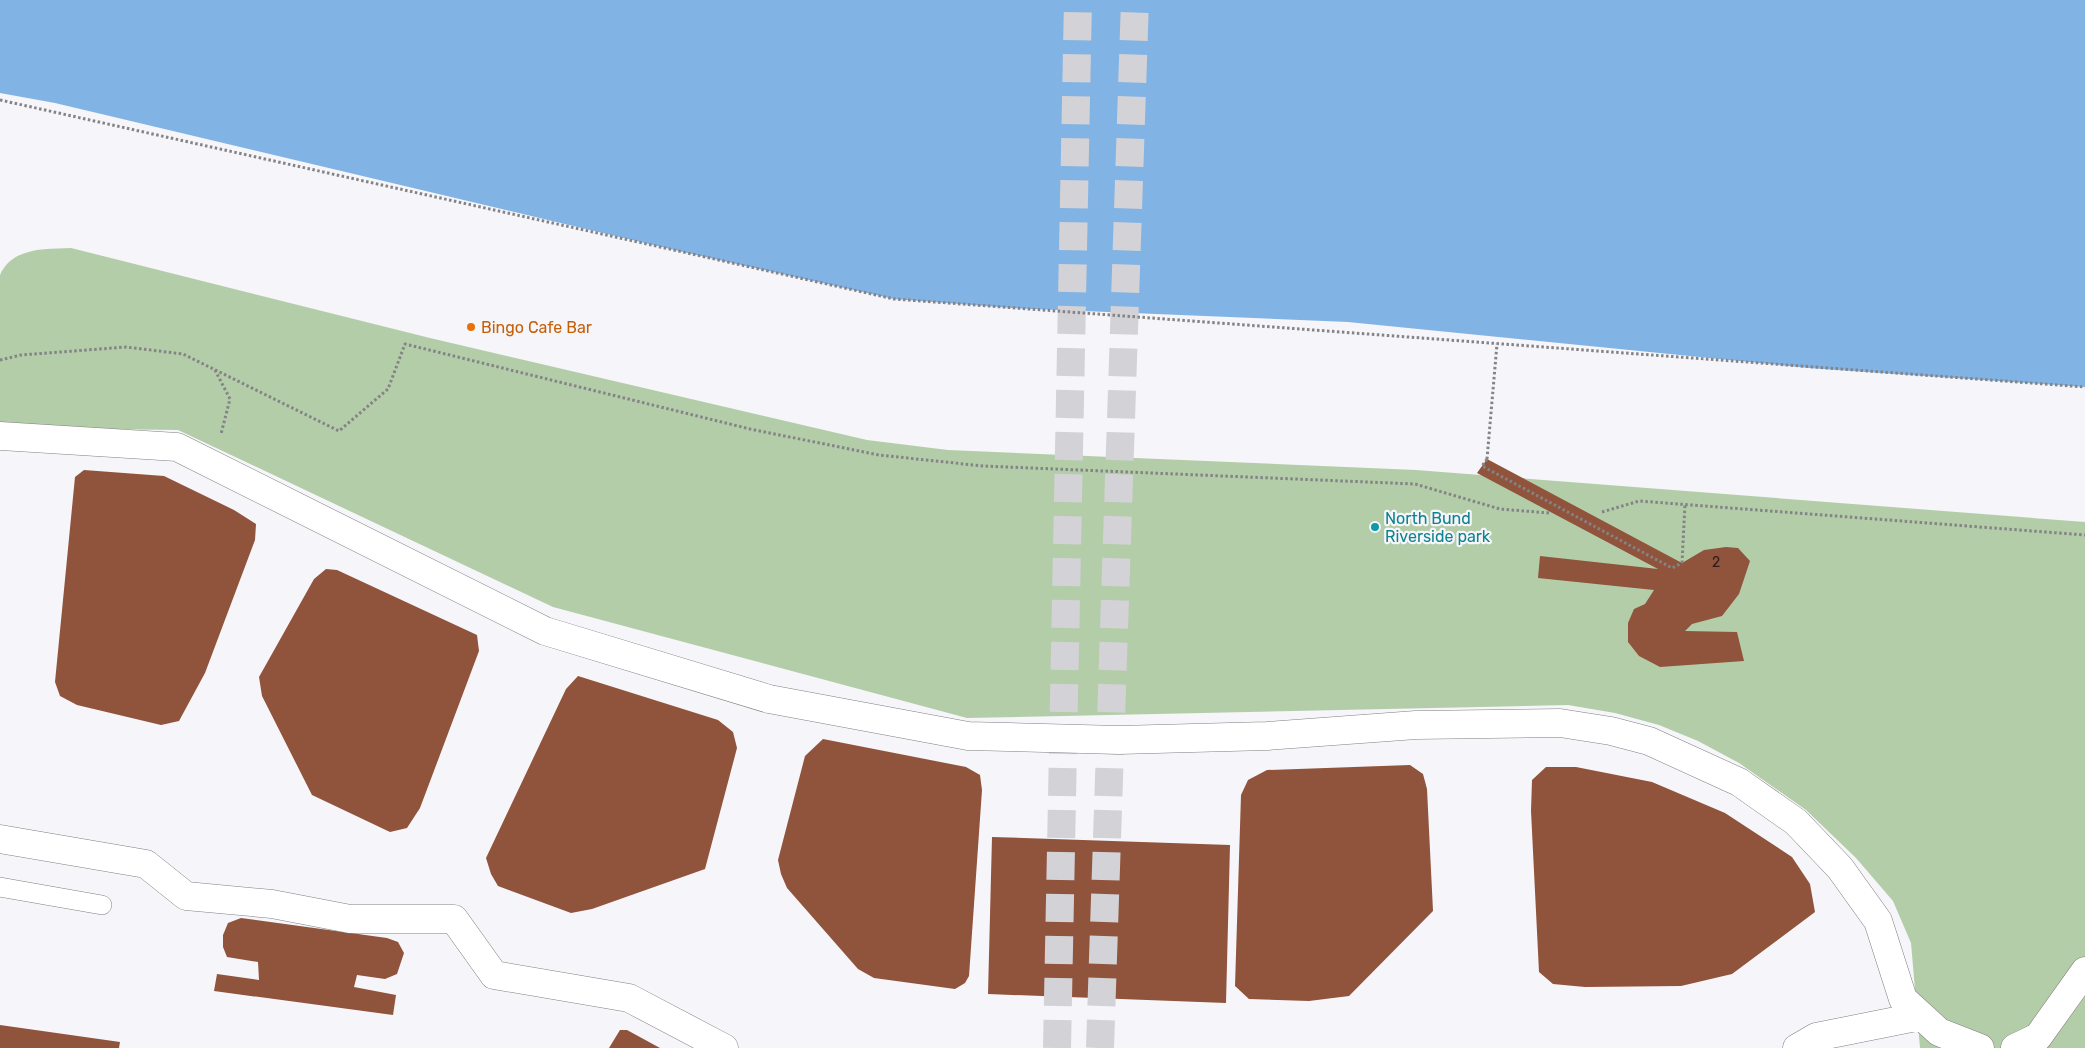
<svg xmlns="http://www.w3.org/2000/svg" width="2085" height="1048" font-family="Rubik,sans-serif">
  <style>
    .green { fill: #b4cda9 }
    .water { fill: #81b3e4 }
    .building { fill: #90533c }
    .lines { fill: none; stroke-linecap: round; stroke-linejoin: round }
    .secondary-tunnel { stroke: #d3d2d6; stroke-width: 28; stroke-dasharray: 28 14; stroke-linecap: butt }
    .lane-casing { stroke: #808083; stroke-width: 20 }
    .street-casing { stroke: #808083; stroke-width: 29 }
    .path { stroke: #848386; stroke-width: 3; stroke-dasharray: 2.5 2.5; stroke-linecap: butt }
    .lane { stroke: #fff; stroke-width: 19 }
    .street { stroke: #fff; stroke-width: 28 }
    .path-bridge { stroke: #848386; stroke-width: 3; stroke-dasharray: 2.5 2.5; stroke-linecap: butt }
    .food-dot { fill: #e8710a; stroke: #f6f5f9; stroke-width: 2 }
    .culture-dot { fill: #0f9aa8; stroke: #f6f5f9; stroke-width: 2 }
    .labels { text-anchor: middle; stroke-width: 4.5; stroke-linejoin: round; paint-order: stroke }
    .number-label { font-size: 14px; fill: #2e1e1a }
    .food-label { font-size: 16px; fill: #c56008; stroke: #f6f5f9; text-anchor: start }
    .culture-label { font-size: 16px; fill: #0d838f; stroke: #f6f5f9; text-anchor: start }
  </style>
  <rect width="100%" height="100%" fill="#f6f5f9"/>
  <!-- green -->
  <path class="green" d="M71,248L430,338L867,440L948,450L1416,470L2085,522V1048H1920L1911,943L1893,901L1856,858L1806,810L1739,763L1698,741L1659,725L1615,713L1568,705L967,718L553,607L178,430L22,428L0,424V275C12,247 46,249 71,248Z"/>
  <!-- water -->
  <path class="water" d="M0,0H2085V387L1809,368L1348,322L1012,308L894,299L683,252L55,103L0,93Z"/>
  <!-- building -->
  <path class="building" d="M1487,459L1682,563L1704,550L1726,547L1738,548L1750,561L1739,594L1722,616L1692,624L1685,631L1737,632L1744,661L1660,667L1639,656L1628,642V623L1634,609L1645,604L1654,590L1538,578L1540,556L1658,569L1477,473Z
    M84,470L164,476L234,510L256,524L255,540L205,673L179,721L161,725L77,705L60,696L55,682L75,477Z
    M326,569L337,570L477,635L479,651L420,808L407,828L390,832L312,795L262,696L259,677L314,579Z
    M578,676L718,720L733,732L737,748L705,869L592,909L571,913L498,886L491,874L486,858L566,689Z
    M823,739L966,767L980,775L982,790L969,976L965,983L955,989L874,978L858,969L787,888L781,874L778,860L805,756Z
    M1410,765L1423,774L1427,789L1433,911L1349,996L1309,1001L1249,999L1235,986L1241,795L1248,780L1267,770Z
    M1546,767H1576L1652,782L1725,813L1792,857L1810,884L1815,912L1732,974L1681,986L1585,987L1553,984L1539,972L1531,811L1532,780Z
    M992,837L1230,845L1226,1003L988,994Z
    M241,918L387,938L398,942L404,953L397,974L385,979L357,975L354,987L396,995L393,1015L214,991L217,974L259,980L258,962L227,957L223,947V935L228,923Z
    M0,1025L120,1042L119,1048H0Z
    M620,1030H627L660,1048H609Z"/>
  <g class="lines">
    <!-- secondary-tunnel -->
    <path class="secondary-tunnel" d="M1057,1048L1078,0
      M1100,1048L1135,0"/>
    <defs>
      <path id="lane" d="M0,887L102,905"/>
      <path id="street" d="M0,436L177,447L545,631L769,699L968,736L1119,740L1267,736L1416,725L1560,723L1611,731L1649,741L1739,782L1796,822L1840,868L1878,921L1903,999L1939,1032L1980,1048
        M0,839L146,864L186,896L272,904L350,919H454L494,975L629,998L724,1048
        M1797,1048L1816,1037L1921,1016
        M2015,1048L2038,1037L2085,971"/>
    </defs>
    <!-- lane casing -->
    <use href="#lane" class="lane-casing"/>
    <!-- street casing -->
    <use href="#street" class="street-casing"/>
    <!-- path -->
    <path class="path" d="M0,100L894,299L2085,387
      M0,360L21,355L126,347L183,354L339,431L388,389L405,344L750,429L879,455L983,466L1415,484L1500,509L1549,513
      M215,370L230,399L221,434
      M1487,459L1497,344
      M1602,512L1639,501L2085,535
      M1682,563L1685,504"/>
    <!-- lane -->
    <use href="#lane" class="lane"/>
    <!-- street -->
    <use href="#street" class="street"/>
    <!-- path-bridge -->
    <path class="path-bridge" d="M1487,459L1482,466L1672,568L1682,563"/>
  </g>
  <!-- markers -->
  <circle class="food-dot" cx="471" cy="327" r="5"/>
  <circle class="culture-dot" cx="1375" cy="527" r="5"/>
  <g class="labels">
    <!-- number labels -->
    <g class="number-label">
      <text x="1716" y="567">2</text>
    </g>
    <!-- food labels -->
    <g class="food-label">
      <text x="481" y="333">Bingo Cafe Bar</text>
    </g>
    <!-- culture labels -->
    <g class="culture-label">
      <text x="1385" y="524">North Bund<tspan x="1385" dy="18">Riverside park</tspan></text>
    </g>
  </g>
</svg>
